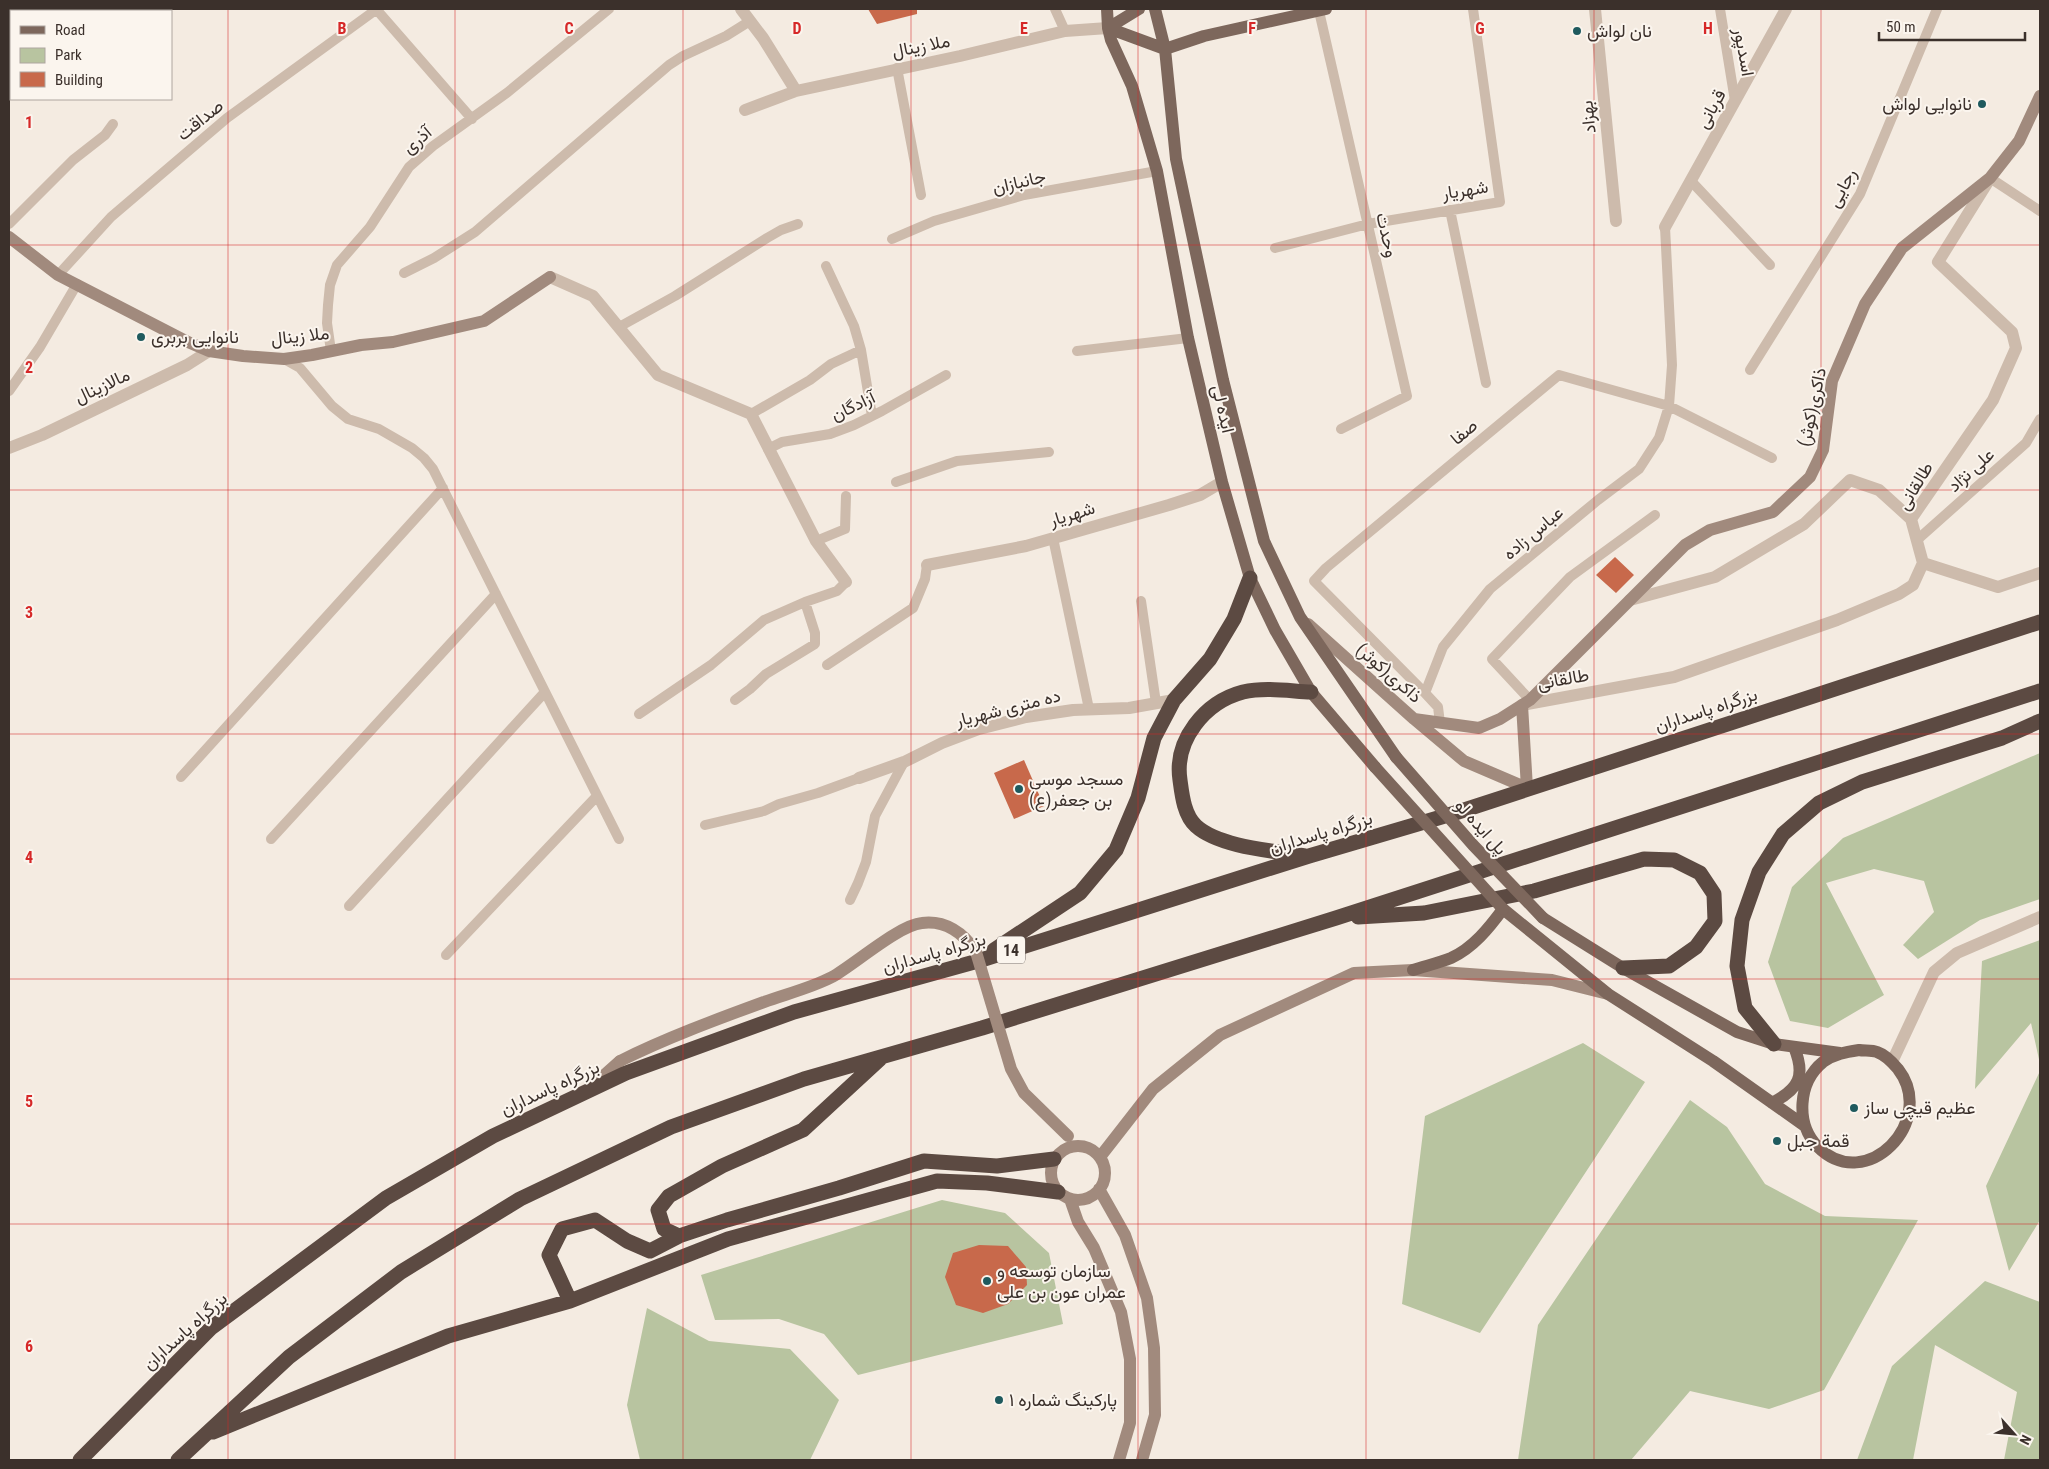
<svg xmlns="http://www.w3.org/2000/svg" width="2049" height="1469" font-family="'Roboto Condensed',Vazirmatn,sans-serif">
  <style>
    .green { fill: #b8c4a0 }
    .building { fill: #c8694b }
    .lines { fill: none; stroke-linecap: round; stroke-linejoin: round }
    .lane { stroke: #cdbbac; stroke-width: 10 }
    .street { stroke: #cdbbac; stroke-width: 12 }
    .secondary { stroke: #a18a7d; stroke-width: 12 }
    .primary { stroke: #7d675c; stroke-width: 12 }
    .highway { stroke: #5c4a42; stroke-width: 15 }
    .secondary-bridge { stroke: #a18a7d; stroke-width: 12 }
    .primary-bridge { stroke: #7d675c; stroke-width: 12 }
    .grid { fill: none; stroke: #d62828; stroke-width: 1; stroke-opacity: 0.55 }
    .poi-dot { fill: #1f5a5e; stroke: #fbf5ee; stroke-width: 2 }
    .labels { text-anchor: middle; stroke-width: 4; stroke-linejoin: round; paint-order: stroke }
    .shield { fill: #fbf5ee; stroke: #756b66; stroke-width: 1 }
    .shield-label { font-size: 16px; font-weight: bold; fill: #3b302b }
    .poi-label { font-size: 18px; fill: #3b302b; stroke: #fbf5ee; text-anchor: start }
    .street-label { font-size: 18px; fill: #3b302b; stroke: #fbf5ee }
    .grid-label { font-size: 16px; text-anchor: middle; font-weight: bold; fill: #d62828; stroke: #fbf5ee; stroke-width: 4; stroke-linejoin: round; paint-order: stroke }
  </style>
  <rect width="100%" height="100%" fill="#f4ebe1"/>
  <!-- green -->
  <path class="green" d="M2040,753V899L1980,920L1918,959L1903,945L1934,912L1924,881L1874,869L1826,883L1884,995L1828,1028L1790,1021L1768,962L1792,887L1843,838Z
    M2040,940V1064L2031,1023L1975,1089L1982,961Z
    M1583,1043L1645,1082L1480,1333L1402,1304L1425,1116Z
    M2040,1071V1220L2009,1271L1986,1186Z
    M1690,1100L1727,1127L1765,1184L1825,1216L1918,1220L1824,1390L1769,1409L1690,1391L1631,1460H1518L1538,1325Z
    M942,1200L1005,1213L1049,1253L1063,1324L858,1375L824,1334L779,1319L715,1320L701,1275Z
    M1985,1281L2040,1302V1460H2004L2017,1392L1935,1345L1913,1460H1857L1892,1366Z
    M647,1308L709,1341L790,1349L839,1400L810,1460H640L627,1405Z"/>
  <!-- building -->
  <path class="building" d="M868,9H917V14L877,24Z
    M1615,557L1634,575L1616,593L1596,575Z
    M1024,760L1044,806L1014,819L994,773Z
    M979,1245L1008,1246L1026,1267L1027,1285L1008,1304L983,1313L956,1305L945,1277L953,1253Z"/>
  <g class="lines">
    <!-- lane -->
    <path class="lane" d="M376,9L472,119
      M1055,9L1065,31
      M1720,9L1735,101
      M1319,11L1407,396L1341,429
      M897,68L921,195
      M1990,178L2040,211
      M1691,181L1770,265
      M1450,210L1486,383
      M9,224L73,160L105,135L113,124
      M892,239L934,221L1024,195L1157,171
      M1275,248L1368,224L1500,202L1473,9
      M826,266L854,326L861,350L872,416
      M404,273L434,258L475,232L669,65L683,56L726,36L750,21
      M58,275L111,217L227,118L377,9
      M619,327L675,296L767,238L781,230L798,224
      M331,351L327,323L328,305L330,285L337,265L370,227L409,167L433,146L508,92L609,9
      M1077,351L1188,338
      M284,359L300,368L332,406L348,419L379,429L412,448L424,458L433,469L619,839
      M1750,370L1860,194L1937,9
      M9,391L40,347L77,284
      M751,414L810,380L831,364L861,350
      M768,449L782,442L830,434L854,425L882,411L946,375
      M896,482L957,461L1049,452
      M1053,538L1089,709
      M1917,540L2026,443L2040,419
      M816,541L845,529L846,496
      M1141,601L1156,703
      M827,665L913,608L925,579L927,565
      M1425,693L1443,647L1490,589L1598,500L1639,469L1659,438L1669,406L1772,458
      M735,700L750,689L766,674L815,644V633L805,602
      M1530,700L1492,659L1570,577L1655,515
      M639,714L711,665L764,620L805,602L837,591L846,582
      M1440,723L1438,707L1425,693L1314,581L1326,568L1559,375L1669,406L1672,365L1665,227
      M181,777L443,488
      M705,825L764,811L779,804L818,793L859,778
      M271,839L496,594
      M850,900L858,883L866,862L875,816L904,762
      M349,906L545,692
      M446,955L597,796"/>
    <!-- street -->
    <path class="street" d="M741,9L763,38L796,91
      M1595,9L1616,221
      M745,110L796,91L960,56L1065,31L1108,28
      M1665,227L1786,9
      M550,277L593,296L658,375L751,414L816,541L846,582
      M9,448L42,435L187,365L209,351
      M1923,563L1998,587L2040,573
      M927,565L1026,546L1169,505L1200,495L1222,482
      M1630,600L1715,577L1804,524L1850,480L1879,490L1911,519
      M1522,705L1674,677L1837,620L1899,594L1913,585L1923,563L1911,519L1993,400L2016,348L2012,332L1938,262L1989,180
      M859,778L904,762L942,743L979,729L1026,717L1073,710L1129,708L1174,700
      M1892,1062L1934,972L1957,953L2040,917"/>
    <!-- secondary -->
    <path class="secondary" d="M9,237L58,275L188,342L209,351L243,356L284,359L312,355L361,345L393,342L484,321L550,277
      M1308,624L1414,719L1479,728L1500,719L1522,705
      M1414,719L1464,761L1527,788L1522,705L1530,700L1685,545L1710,530L1773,512L1810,477L1823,450L1832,381L1865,304L1902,248L1990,178L2019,141L2040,96
      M592,1086L620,1061
      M1051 1173a27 27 0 1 1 54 0a27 27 0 1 1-54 0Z
      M1100,1157L1153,1089L1220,1035L1354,973L1413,970L1552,980L1608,994
      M1099,1189L1125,1235L1147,1298L1154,1348L1155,1415L1142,1460
      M1070,1199L1078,1222L1094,1248L1121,1312L1130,1359V1423L1119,1460"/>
    <!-- primary -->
    <path class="primary" d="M1107,9L1108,28L1111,40L1132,86L1157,171L1188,338L1222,482L1250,578L1275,630L1311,692L1375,767
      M1155,9L1165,49L1176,159L1223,380L1264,541L1300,617L1396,757
      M1108,28L1165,49
      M1108,28L1139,9
      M1165,49L1204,36L1326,9
      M1543,918L1623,968L1737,1032L1774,1044L1840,1053
      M1413,970C1425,966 1439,963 1451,958C1473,948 1489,928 1503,909L1608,994L1713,1061L1805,1126
      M1859,1050C1864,1051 1872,1050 1877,1052C1886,1055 1893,1063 1898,1069C1938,1121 1866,1195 1818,1147C1795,1124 1798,1082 1823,1062C1834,1054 1846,1052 1859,1050Z
      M1772,1103C1799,1089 1806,1076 1794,1047"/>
    <!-- highway -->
    <path class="highway" d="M1305,856C1274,851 1219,847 1196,826C1184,815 1182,795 1180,780C1174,740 1205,702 1243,692C1265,687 1289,691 1311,692
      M1358,917L1424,913L1534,891L1644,859L1674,860L1700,873L1714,894L1715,921L1696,947L1669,966L1623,968
      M994,950L1080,893L1116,850L1138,798L1154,738L1174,700L1210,659L1234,619L1250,578
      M1774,1044L1745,1008L1737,966L1742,920L1759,872L1783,834L1819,803L1862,782L2002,738L2040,721
      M880,1059L803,1130L722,1166L669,1196L658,1210L664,1229L679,1236L727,1220L839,1188L924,1161L997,1166L1054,1159
      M570,1301L549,1255L562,1229L595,1220L627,1241L650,1251L679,1236
      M213,1432L448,1336L570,1301L728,1239L937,1181L987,1183L1058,1192
      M80,1460L211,1328L386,1198L493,1136L626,1073L794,1012L978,961L1309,856L1455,813L2040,622
      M178,1460L289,1357L401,1272L520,1199L671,1127L804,1079L982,1028L1336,918L2040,691"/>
    <!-- secondary-bridge -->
    <path class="secondary-bridge" d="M620,1061C666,1038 715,1020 764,1002C786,994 811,988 832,977C855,964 899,925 922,923C945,920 964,933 976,952L1011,1069L1024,1093L1068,1136"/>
    <!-- primary-bridge -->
    <path class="primary-bridge" d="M1396,757L1473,845L1543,918
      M1375,767L1503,909"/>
  </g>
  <!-- grid -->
  <path class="grid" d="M228,9V1460M455,9V1460M683,9V1460M911,9V1460M1138,9V1460M1366,9V1460M1594,9V1460M1821,9V1460M9,245H2040M9,490H2040M9,734H2040M9,979H2040M9,1224H2040"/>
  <!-- markers -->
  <g class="poi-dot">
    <circle cx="1577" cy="31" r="5"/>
    <circle cx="1982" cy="104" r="5"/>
    <circle cx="141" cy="337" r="5"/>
    <circle cx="1019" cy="789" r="5"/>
    <circle cx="1854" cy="1108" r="5"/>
    <circle cx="1777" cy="1141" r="5"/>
    <circle cx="987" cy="1281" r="5"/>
    <circle cx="999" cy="1400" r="5"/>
  </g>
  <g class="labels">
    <!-- shield labels -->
    <rect class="shield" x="997" y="936.5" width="28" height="27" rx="4"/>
    <g class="shield-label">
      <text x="1011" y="956">14</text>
    </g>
    <!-- poi labels -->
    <g class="poi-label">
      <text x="1587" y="37">نان لواش</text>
      <text x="1972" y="110" text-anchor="end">نانوایی لواش</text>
      <text x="151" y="343">نانوایی بربری</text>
      <text x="1029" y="785">مسجد موسی<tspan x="1029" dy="21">بن جعفر(ع)</tspan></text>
      <text x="1864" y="1114">عظیم قیچی ساز</text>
      <text x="1787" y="1147">قمة جبل</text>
      <text x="997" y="1277">سازمان توسعه و<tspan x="997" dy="21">عمران عون بن علی</tspan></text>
      <text x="1009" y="1406">پارکینگ شماره ۱</text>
    </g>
    <!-- street labels -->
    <g class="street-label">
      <text transform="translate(921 46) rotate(-11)" y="6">ملا زینال</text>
      <text transform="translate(1744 52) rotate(80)" y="6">اسدپور</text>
      <text transform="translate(1711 109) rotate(-61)" y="6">قربانی</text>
      <text transform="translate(1588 117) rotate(-96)" y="6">بهزاد</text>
      <text transform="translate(200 120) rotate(-39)" y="6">صداقت</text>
      <text transform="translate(417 140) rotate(-40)" y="6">آذری</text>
      <text transform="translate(1019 182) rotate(-13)" y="6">جانبازان</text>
      <text transform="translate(1842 188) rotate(-62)" y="6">رجایی</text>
      <text transform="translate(1465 190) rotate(-9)" y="6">شهریار</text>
      <text transform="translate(1387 235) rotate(77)" y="6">وحدت</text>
      <text transform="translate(300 336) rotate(-6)" y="6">ملا زینال</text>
      <text transform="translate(102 386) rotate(-25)" y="6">مالازینال</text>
      <text transform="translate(853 406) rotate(-25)" y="6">آزادگان</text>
      <text transform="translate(1812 407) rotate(-78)" y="6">ذاکری(کوثر)</text>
      <text transform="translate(1223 409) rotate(77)" y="6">ایده لی</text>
      <text transform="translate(1464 432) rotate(-40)" y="6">صفا</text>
      <text transform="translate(1971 470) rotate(-42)" y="6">علی نژاد</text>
      <text transform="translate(1915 486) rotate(-59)" y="6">طالقانی</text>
      <text transform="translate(1072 514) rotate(-17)" y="6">شهریار</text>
      <text transform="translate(1533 533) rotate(-40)" y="6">عباس زاده</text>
      <text transform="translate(1389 673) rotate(41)" y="6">ذاکری(کوثر)</text>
      <text transform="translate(1563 679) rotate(-10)" y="6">طالقانی</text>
      <text transform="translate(1008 708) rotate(-14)" y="6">ده متری شهریار</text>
      <text transform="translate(1706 710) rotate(-18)" y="6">بزرگراه پاسداران</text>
      <text transform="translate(1481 827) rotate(48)" y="6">پل ایده لو</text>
      <text transform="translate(1321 833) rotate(-17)" y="6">بزرگراه پاسداران</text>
      <text transform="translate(934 953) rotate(-16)" y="6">بزرگراه پاسداران</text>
      <text transform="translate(550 1088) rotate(-25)" y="6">بزرگراه پاسداران</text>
      <text transform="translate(185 1331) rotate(-42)" y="6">بزرگراه پاسداران</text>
    </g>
  </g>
  <g class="grid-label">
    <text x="342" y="34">B</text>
    <text x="569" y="34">C</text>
    <text x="797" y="34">D</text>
    <text x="1024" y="34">E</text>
    <text x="1252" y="34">F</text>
    <text x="1480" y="34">G</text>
    <text x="1708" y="34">H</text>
    <text x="29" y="128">1</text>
    <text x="29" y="373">2</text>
    <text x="29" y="618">3</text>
    <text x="29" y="863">4</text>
    <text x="29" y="1107">5</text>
    <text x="29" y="1352">6</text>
  </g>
  <!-- border -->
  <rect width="2049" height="1469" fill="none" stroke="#3b302b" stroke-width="20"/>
  <!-- legend -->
  <rect x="10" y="10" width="162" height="90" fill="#fbf5ee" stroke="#aea6a0"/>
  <rect x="20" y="26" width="25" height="8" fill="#7d675c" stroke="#aea6a0"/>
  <text x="55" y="35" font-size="15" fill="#3b302b">Road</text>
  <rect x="20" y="48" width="25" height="15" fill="#b8c4a0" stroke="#aea6a0"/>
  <text x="55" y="60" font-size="15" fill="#3b302b">Park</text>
  <rect x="20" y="72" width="25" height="15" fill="#c8694b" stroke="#aea6a0"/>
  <text x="55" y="85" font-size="15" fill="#3b302b">Building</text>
  <!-- north arrow -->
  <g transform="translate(2014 1434) rotate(117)" stroke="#fbf5ee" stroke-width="4" paint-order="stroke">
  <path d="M0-4L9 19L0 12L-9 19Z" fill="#3b302b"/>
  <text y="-8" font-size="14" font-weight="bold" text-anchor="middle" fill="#3b302b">N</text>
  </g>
  <!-- scale -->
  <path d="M1879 32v8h146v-8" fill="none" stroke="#3b302b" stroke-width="2.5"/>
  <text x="1886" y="32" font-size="15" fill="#3b302b" stroke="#fbf5ee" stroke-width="4" paint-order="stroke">50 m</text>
</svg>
